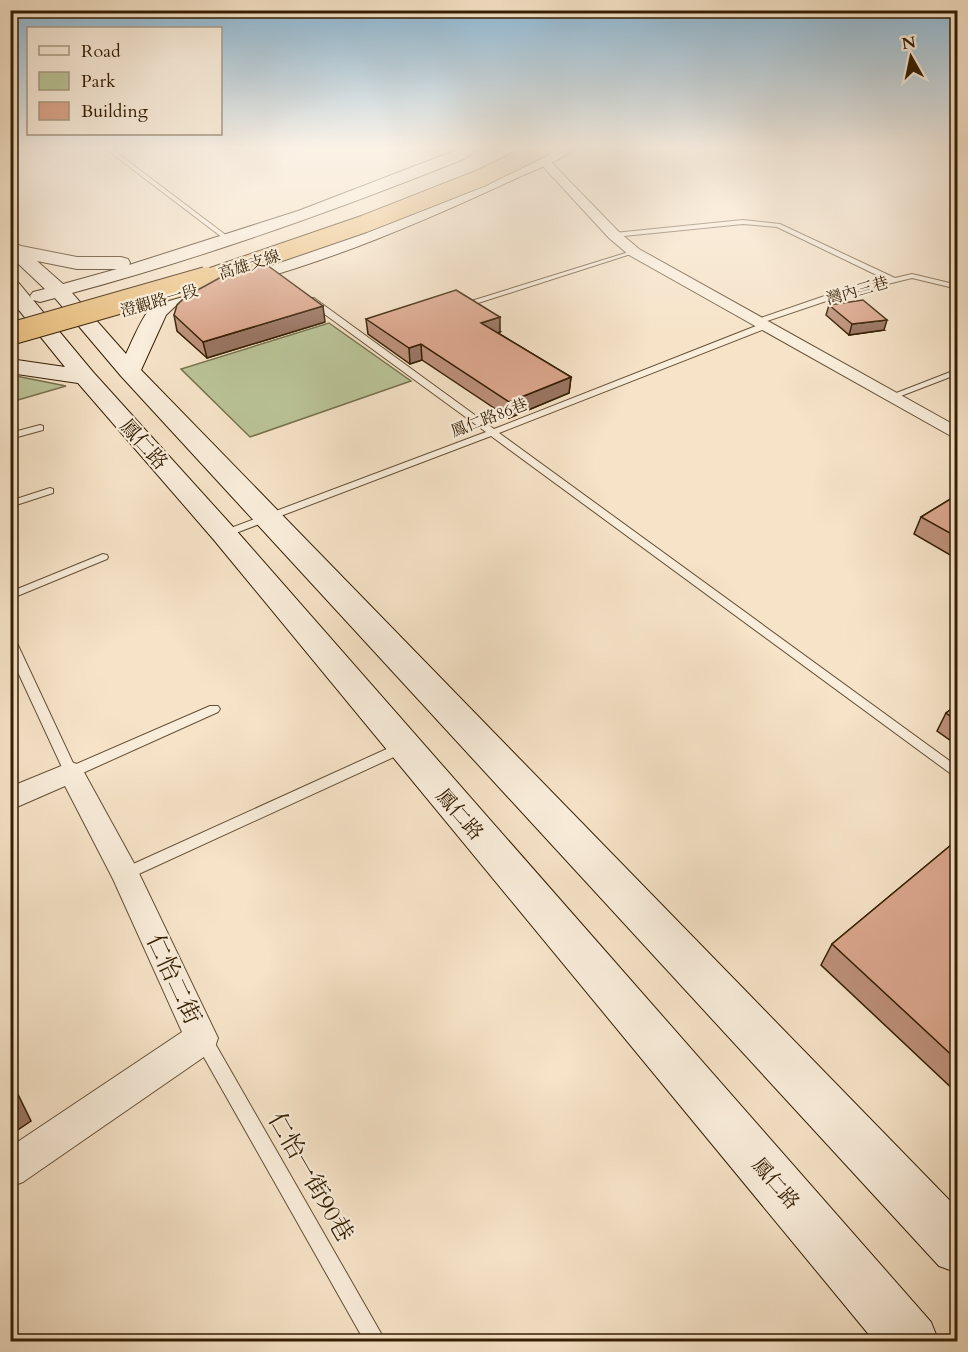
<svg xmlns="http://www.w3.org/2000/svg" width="968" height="1352" font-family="Cardo,'Noto Serif TC',serif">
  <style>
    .green { fill: #bac498; stroke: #77714d; stroke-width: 1.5 }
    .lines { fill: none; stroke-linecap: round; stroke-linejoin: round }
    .lane-casing { stroke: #644f34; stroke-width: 2 }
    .street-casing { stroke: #644f34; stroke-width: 2 }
    .secondary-casing { stroke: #341e02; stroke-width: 2 }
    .lane { fill: #f9eddb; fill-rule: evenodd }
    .street { fill: #f9eddb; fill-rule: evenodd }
    .secondary { fill: #f9eddb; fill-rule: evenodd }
    .highway-bridge-far1-casing { stroke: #341e02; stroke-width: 19; stroke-linecap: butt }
    .highway-bridge-casing { stroke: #341e02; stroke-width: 24; stroke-linecap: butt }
    .highway-bridge-far1 { stroke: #ebc284; stroke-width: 17 }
    .highway-bridge { stroke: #ebc284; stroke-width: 22 }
    .wall { fill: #bd907a; stroke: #341e02; stroke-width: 1.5 }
    .shaded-wall { fill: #9a7563; stroke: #341e02; stroke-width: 1.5 }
    .building { fill: #dca78e; stroke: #341e02; stroke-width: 1.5 }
    .labels { text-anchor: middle; stroke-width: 4.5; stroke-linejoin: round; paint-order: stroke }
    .far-street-label { font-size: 16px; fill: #341e02; stroke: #f9eddb }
    .street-label { font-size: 20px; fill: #341e02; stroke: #f9eddb }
    .near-street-label { font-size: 24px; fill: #341e02; stroke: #f9eddb }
  </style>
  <rect width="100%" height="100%" fill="#f6e3c8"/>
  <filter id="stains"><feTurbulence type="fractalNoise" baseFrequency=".00333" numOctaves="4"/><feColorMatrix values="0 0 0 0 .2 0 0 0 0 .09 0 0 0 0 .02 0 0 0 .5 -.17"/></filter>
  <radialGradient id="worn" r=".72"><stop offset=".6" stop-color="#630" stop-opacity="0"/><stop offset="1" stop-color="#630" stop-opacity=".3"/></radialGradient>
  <!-- green -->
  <path class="green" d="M329,323L411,381L250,437L181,369Z
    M11,375L66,386L11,402Z"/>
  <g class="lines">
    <defs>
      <path id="lane" d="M31,146H45L10,153V149Z
        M102,146H108L231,239V241H227Z
        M743,220L780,224L895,278L912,274L958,285V289L912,278L847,294L758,324H755V320L842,290L887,280L777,227L743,224L614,237L611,235L614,233Z
        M632,251L637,252L475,304L468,302Z
        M308,298H314L494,429L761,324H767V328L499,433L958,767V779L491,436L228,536H220V532L486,432L308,302Z
        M958,369V374L893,399L886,397Z
        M40,425L43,426V430L10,439V433Z
        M50,488L53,489V493L10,507V501Z
        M103,554L107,555L108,557L107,559L10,599V592Z
        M10,637L16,641L74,765L210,706H218L220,709L218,712L76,776L71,777L66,776L10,655Z
        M402,742L407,743L408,747L407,751L130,878L125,880L120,878L118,874L120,870Z
        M203,1031L209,1033L386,1342H365L197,1045L195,1039L197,1033Z"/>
      <path id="street" d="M945,146H958V152Z
        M543,157L547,158L619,232L639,249L958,427V440L629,255L609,238L539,162V158Z
        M71,762L80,765L135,865L218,1038L214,1050L23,1182L10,1187V1147L182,1032L113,879L65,786L10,810V787Z"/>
      <path id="secondary" d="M467,146H485L464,159C336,210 206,257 72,293L126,354C136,333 154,283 184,291L187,295L166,315L141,370L958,1209V1273L939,1266L121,376L55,298L40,302L33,300L93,372L234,528L931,1322L939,1342H875L214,540L78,383L10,373V359L65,367L10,299V279L17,281L32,299L30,296L33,292L45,289L10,256V241L21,246L77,257H121L128,259L130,263L129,265L298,211ZM37,261L77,269H117L63,284Z
        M558,146H576C566,159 532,171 517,178C425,221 329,262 231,287L224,285L221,281L224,277C336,247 455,200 558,146Z"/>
    </defs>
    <!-- lane casing -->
    <use href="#lane" class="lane-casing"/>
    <!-- street casing -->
    <use href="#street" class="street-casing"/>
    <!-- secondary casing -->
    <use href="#secondary" class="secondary-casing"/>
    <!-- lane -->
    <use href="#lane" class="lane"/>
    <!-- street -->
    <use href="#street" class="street"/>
    <!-- secondary -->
    <use href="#secondary" class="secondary"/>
    <defs>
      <path id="highway-bridge-far1" d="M201,280L364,224L481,178L546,146"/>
      <path id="highway-bridge" d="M10,334L206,278"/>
    </defs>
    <!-- highway-bridge-far1 casing -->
    <use href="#highway-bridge-far1" class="highway-bridge-far1-casing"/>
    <!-- highway-bridge casing -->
    <use href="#highway-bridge" class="highway-bridge-casing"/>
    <!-- highway-bridge-far1 -->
    <use href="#highway-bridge-far1" class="highway-bridge-far1"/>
    <!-- highway-bridge -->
    <use href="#highway-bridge" class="highway-bridge"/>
  </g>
  <!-- wall -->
  <path class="wall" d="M829,305L884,330L849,335L826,315Z
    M174,315L325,322L207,358L177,331Z
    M366,319L500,332L498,333L571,377L569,393L509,418L422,360L410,364L368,334Z
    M957,495V559L914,534L921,517Z
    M957,705V745L937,731L946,713Z
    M957,840V1093L821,965L832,944Z"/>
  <!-- shaded-wall -->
  <path class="shaded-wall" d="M323,306L325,322L207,358L203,342Z
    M500,317V332L481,339V323Z
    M887,320L884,330L849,335L852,324Z
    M421,344L422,360L410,364L409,348Z
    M571,377L569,393L509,418V402Z
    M10,1078L31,1121L10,1135Z"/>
  <!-- building -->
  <path class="building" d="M267,265L323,306L203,342L174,315L177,305L186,296L205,286L223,276Z
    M456,290L500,317L481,323L571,377L509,402L421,344L409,348L366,319Z
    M863,300L887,320L852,324L829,305Z
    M957,495V537L921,517Z
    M957,705V721L946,713Z
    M957,840V1060L832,944Z
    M10,1092L18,1108L10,1113Z"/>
  <!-- sky -->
  <linearGradient id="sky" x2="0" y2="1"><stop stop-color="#8ab8d7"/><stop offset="0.44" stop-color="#fbf2e6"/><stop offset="1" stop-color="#fbf2e6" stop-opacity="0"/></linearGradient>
  <rect width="968" height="335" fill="url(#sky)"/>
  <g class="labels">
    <!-- far-street labels -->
    <g class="far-street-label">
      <text transform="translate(249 264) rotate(-18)" y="6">高雄支線</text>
      <text transform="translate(857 290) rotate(-16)" y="6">灣內三巷</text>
      <text transform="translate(159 300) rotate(-16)" y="6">澄觀路一段</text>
      <text transform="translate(489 417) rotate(-21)" y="6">鳳仁路86巷</text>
    </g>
    <!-- street labels -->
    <g class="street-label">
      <text transform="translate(144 444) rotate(48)" y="7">鳳仁路</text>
      <text transform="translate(460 814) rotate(49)" y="7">鳳仁路</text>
      <text transform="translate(776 1183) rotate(49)" y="7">鳳仁路</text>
    </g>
    <!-- near-street labels -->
    <g class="near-street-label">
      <text transform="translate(174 979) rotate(65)" y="8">仁怡二街</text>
      <text transform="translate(311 1177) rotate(60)" y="8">仁怡一街90巷</text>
    </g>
  </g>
  <!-- margin -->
  <rect width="968" height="1352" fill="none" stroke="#f6e3c8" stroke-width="36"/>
  <rect x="12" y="12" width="944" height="1328" fill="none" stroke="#341e02" stroke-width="3"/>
  <rect x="18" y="18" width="932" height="1316" fill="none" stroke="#341e02" stroke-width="1.5"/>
  <!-- legend -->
  <rect x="27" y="27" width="195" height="108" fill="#f9eddb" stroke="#aa9a84" stroke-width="1.5"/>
  <rect x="39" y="46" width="30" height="9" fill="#f9eddb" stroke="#aa9a84" stroke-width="1.5"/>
  <text x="81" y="57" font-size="18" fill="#341e02">Road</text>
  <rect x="39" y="72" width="30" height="18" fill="#bac498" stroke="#aa9a84" stroke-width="1.5"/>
  <text x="81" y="87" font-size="18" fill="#341e02">Park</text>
  <rect x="39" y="102" width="30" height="18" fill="#dca78e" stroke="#aa9a84" stroke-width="1.5"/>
  <text x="81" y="117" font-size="18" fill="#341e02">Building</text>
  <!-- north arrow -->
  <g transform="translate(911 57) rotate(351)" stroke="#f9eddb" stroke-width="4.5" paint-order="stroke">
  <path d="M0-4.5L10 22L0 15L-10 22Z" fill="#341e02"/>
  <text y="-9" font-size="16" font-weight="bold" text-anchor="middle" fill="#341e02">N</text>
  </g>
  <rect width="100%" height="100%" filter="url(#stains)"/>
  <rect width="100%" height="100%" fill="url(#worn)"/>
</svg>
